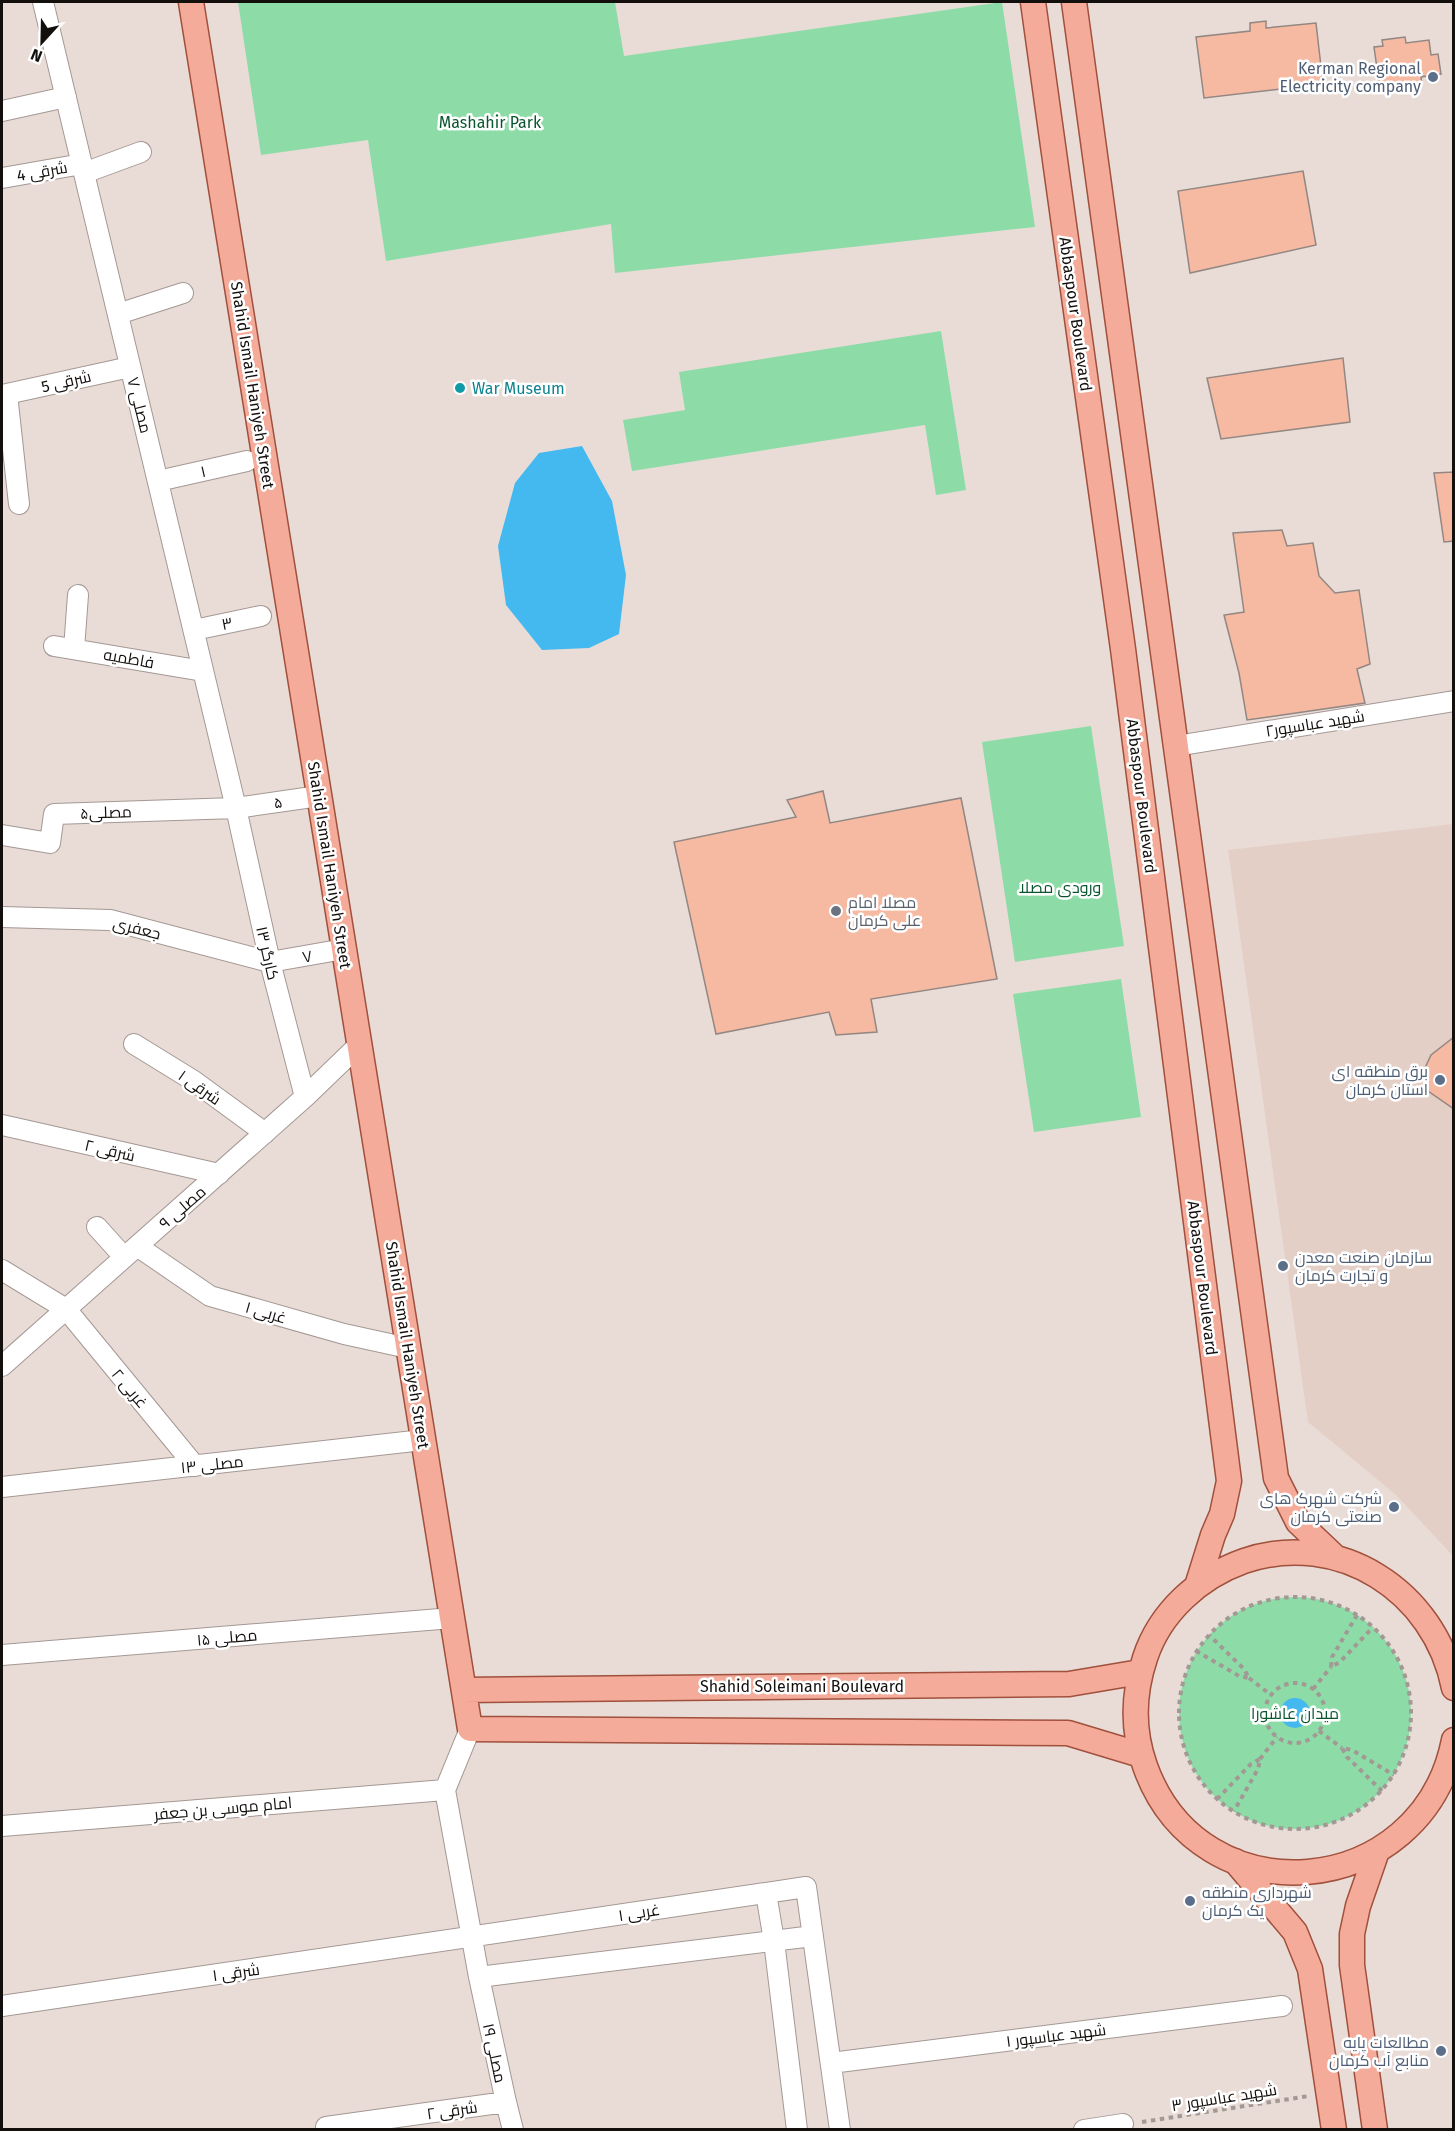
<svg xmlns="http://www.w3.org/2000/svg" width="1455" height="2131" font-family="'Fira Sans',Cairo,sans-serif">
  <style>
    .built { fill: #e4cfc7 }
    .green { fill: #8ddca7 }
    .water { fill: #44b9f0 }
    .building { fill: #f6b9a2; stroke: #928782; stroke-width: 1.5 }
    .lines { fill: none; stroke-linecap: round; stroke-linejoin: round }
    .minor-casing { stroke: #a49894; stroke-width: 22 }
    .major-casing { stroke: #a0503c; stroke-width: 27 }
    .path { stroke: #a29894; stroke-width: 4; stroke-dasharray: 4.5 4.5; stroke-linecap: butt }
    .minor { stroke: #fff; stroke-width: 20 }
    .major { stroke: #f4ab9a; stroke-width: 24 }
    .service-dot { fill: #5c6f8a; stroke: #fff; stroke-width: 2 }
    .culture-dot { fill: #0f9aa8; stroke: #fff; stroke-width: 2 }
    .worship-dot { fill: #6b7280; stroke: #fff; stroke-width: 2 }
    .labels { text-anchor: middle; stroke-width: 5; stroke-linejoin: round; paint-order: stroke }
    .service-label { font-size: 16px; fill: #4e5e75; stroke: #fff; text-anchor: end }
    .park-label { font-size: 16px; fill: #09562e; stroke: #fff }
    .street-label { font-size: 16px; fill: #130f0d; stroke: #fff }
    .culture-label { font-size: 16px; fill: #0d838f; stroke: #fff; text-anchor: start }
    .worship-label { font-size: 16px; fill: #5b616d; stroke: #fff; text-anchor: start }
  </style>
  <rect width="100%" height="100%" fill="#e9dcd7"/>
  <!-- built -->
  <path class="built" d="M1453,824V1556L1396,1495L1308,1422L1228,850Z"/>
  <!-- green -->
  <path class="green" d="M238,2H615L624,56L1002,2L1035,227L615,273L611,224L386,261L368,140L261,155Z
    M941,331L966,490L936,495L925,425L632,471L623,420L685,410L679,372Z
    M1091,726L1124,946L1015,962L982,742Z
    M1121,979L1141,1117L1034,1132L1013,994Z
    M1179 1713a116 116 0 1 1 232 0a116 116 0 1 1-232 0Z"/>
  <!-- water -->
  <path class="water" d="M582,446L612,501L626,575L619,634L589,648L542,650L506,605L498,546L515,483L539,453Z
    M1280 1713a15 15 0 1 1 30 0a15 15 0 1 1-30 0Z"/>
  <!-- building -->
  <path class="building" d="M1266,21V28L1316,23L1323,84L1204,98L1196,37L1250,31V23Z
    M1405,37L1406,43L1429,40L1431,55L1438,54L1441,74L1421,77L1422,84L1380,90L1374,47L1383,46L1382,40Z
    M1303,171L1316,245L1190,273L1178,191Z
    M1343,358L1350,422L1221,439L1207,378Z
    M1454,472V541L1444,542L1434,473Z
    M1282,530L1287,546L1313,543L1319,576L1335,593L1359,590L1370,664L1357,669L1365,703L1247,720L1239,673L1224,615L1244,612L1233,533Z
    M823,791L830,823L961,798L997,979L871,999L877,1032L836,1035L829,1012L716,1034L674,842L796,817L787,800Z
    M1454,1037V1109L1428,1091L1424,1070L1431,1055Z"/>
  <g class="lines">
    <defs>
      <path id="minor" d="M43,2L236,808L270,962L305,1097
        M2,111L66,97
        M84,173L141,152
        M2,178L82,164
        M118,314L183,293
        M7,394L19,504
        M2,395L130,367
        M158,481L247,461
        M194,630L261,616
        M54,646L203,671
        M74,649L78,595
        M1176,746L1454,701
        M2,835L50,843L54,814L236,808L319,796
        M2,917L110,920L270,962L344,949
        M134,1044L194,1081L265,1133
        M2,1125L219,1174
        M97,1227L124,1257
        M137,1246L210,1296L344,1334L408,1348
        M2,1270L66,1309L195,1466
        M2,1366L305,1097L359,1045
        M2,1487L423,1440
        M2,1655L452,1618
        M470,1729L445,1790L479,1977L506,2102L513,2130
        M2,1826L445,1790
        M766,1893L774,1941L797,2130
        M479,1977L813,1936
        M2,2006L806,1887L840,2130
        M831,2063L1282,2006
        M326,2127L506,2102
        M1084,2130L1123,2124"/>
      <path id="major" d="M191,2L470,1729L1068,1733L1141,1755
        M1033,2L1123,649L1229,1481L1222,1514L1213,1535L1197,1586
        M1074,2L1276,1478L1298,1522L1336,1558
        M1454,1688C1435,1591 1339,1529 1244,1561C1199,1577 1160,1612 1145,1658C1133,1694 1132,1730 1145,1766C1200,1921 1422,1902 1454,1740
        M464,1690L1069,1684L1140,1672
        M1235,1861L1295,1932L1310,1969L1334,2130
        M1375,2130L1352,1965V1934L1358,1906L1377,1851"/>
    </defs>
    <!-- minor casing -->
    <use href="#minor" class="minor-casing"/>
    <!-- major casing -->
    <use href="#major" class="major-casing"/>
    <!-- path -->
    <path class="path" d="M1179 1713a116 116 0 1 1 232 0a116 116 0 1 1-232 0Z
      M1357,1615L1332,1657L1331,1667L1340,1662L1373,1627
      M1196,1651L1239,1676L1249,1678L1244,1669L1209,1635
      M1249,1678L1271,1695
      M1265 1713a30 30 0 1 1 60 0a30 30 0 1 1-60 0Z
      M1313,1689L1331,1667
      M1319,1731L1342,1748
      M1260,1759L1277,1737
      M1382,1791L1347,1757L1342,1748L1352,1750L1394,1775
      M1217,1799L1251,1764L1260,1759L1258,1769L1234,1811
      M1142,2122L1309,2096"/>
    <!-- minor -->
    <use href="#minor" class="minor"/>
    <!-- major -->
    <use href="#major" class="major"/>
  </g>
  <!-- markers -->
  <g class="service-dot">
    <circle cx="1433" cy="77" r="6"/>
    <circle cx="1440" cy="1080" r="6"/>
    <circle cx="1283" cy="1266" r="6"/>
    <circle cx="1394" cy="1507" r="6"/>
    <circle cx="1190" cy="1901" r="6"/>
    <circle cx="1441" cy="2051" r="6"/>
  </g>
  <circle class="culture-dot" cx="460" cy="388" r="6"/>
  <circle class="worship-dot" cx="836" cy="911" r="6"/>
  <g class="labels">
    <!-- service labels -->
    <g class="service-label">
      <text x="1421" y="74">Kerman Regional<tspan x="1421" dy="18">Electricity company</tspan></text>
      <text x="1428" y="1077">برق منطقه ای<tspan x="1428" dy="18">استان کرمان</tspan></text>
      <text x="1295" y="1263" text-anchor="start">سازمان صنعت معدن<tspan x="1295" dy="18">و تجارت کرمان</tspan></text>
      <text x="1382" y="1504">شرکت شهرک های<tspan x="1382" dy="18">صنعتی کرمان</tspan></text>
      <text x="1202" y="1898" text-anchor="start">شهرداری منطقه<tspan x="1202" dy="18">یک کرمان</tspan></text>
      <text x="1429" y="2048">مطالعات پایه<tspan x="1429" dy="18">منابع آب کرمان</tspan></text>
    </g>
    <!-- park labels -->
    <g class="park-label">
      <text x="490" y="128">Mashahir Park</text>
      <text x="1060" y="893">ورودی مصلا</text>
      <text x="1295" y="1719">میدان عاشورا</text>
    </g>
    <!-- street labels -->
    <g class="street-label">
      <text transform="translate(42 171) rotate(-10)" y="6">شرقی 4</text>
      <text transform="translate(1076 314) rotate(82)" y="6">Abbaspour Boulevard</text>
      <text transform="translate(66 381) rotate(-13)" y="6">شرقی 5</text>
      <text transform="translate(253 385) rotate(81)" y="6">Shahid Ismail Haniyeh Street</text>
      <text transform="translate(140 405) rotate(76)" y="6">مصلی ۷</text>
      <text transform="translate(203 471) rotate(-13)" y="6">۱</text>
      <text transform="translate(227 623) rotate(-11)" y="6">۳</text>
      <text transform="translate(129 658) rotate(10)" y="6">فاطمیه</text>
      <text transform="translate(1315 723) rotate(-9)" y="6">شهید عباسپور۲</text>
      <text transform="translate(1142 796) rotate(83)" y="6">Abbaspour Boulevard</text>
      <text transform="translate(278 802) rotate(-8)" y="6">۵</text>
      <text transform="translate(106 812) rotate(-2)" y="6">مصلی۵</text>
      <text transform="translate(330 865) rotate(81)" y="6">Shahid Ismail Haniyeh Street</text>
      <text transform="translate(137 928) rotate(14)" y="6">جعفری</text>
      <text transform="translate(268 953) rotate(77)" y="6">کارگر ۱۳</text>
      <text transform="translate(307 956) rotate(-10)" y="6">۷</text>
      <text transform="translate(200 1087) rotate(35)" y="6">۱ شرقی</text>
      <text transform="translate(110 1150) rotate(13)" y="6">۲ شرقی</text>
      <text transform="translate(182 1207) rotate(-41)" y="6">مصلی ۹</text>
      <text transform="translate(1203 1278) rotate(83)" y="6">Abbaspour Boulevard</text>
      <text transform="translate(266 1312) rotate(16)" y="6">۱ غربی</text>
      <text transform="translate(408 1345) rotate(81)" y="6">Shahid Ismail Haniyeh Street</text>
      <text transform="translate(130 1388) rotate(50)" y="6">۲ غربی</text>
      <text transform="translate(212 1464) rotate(-6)" y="6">مصلی ۱۳</text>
      <text transform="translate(227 1637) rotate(-5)" y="6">مصلی ۱۵</text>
      <text x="802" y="1692">Shahid Soleimani Boulevard</text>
      <text transform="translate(223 1808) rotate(-5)" y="6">امام موسی بن جعفر</text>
      <text transform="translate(639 1912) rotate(-9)" y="6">۱ غربی</text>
      <text transform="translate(236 1972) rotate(-8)" y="6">شرقی ۱</text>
      <text transform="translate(1056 2035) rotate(-7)" y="6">شهید عباسپور ۱</text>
      <text transform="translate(495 2053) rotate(78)" y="6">مصلی ۱۹</text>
      <text transform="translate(1224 2097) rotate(-9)" y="6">شهید عباسپور ۳</text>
      <text transform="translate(452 2110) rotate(-8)" y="6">۲ شرقی</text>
    </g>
    <!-- culture labels -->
    <g class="culture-label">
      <text x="472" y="394">War Museum</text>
    </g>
    <!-- worship labels -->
    <g class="worship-label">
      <text x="848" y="908">مصلا امام<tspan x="848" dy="18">علی کرمان</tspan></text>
    </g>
  </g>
  <!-- border -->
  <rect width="1455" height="2131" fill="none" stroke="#130f0d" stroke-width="6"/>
  <!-- north arrow -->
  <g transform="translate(42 42) rotate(202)" stroke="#ffffff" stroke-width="4.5" paint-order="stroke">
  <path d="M0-4.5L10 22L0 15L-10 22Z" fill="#130f0d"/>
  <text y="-9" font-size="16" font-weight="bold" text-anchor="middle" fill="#130f0d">N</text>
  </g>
</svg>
